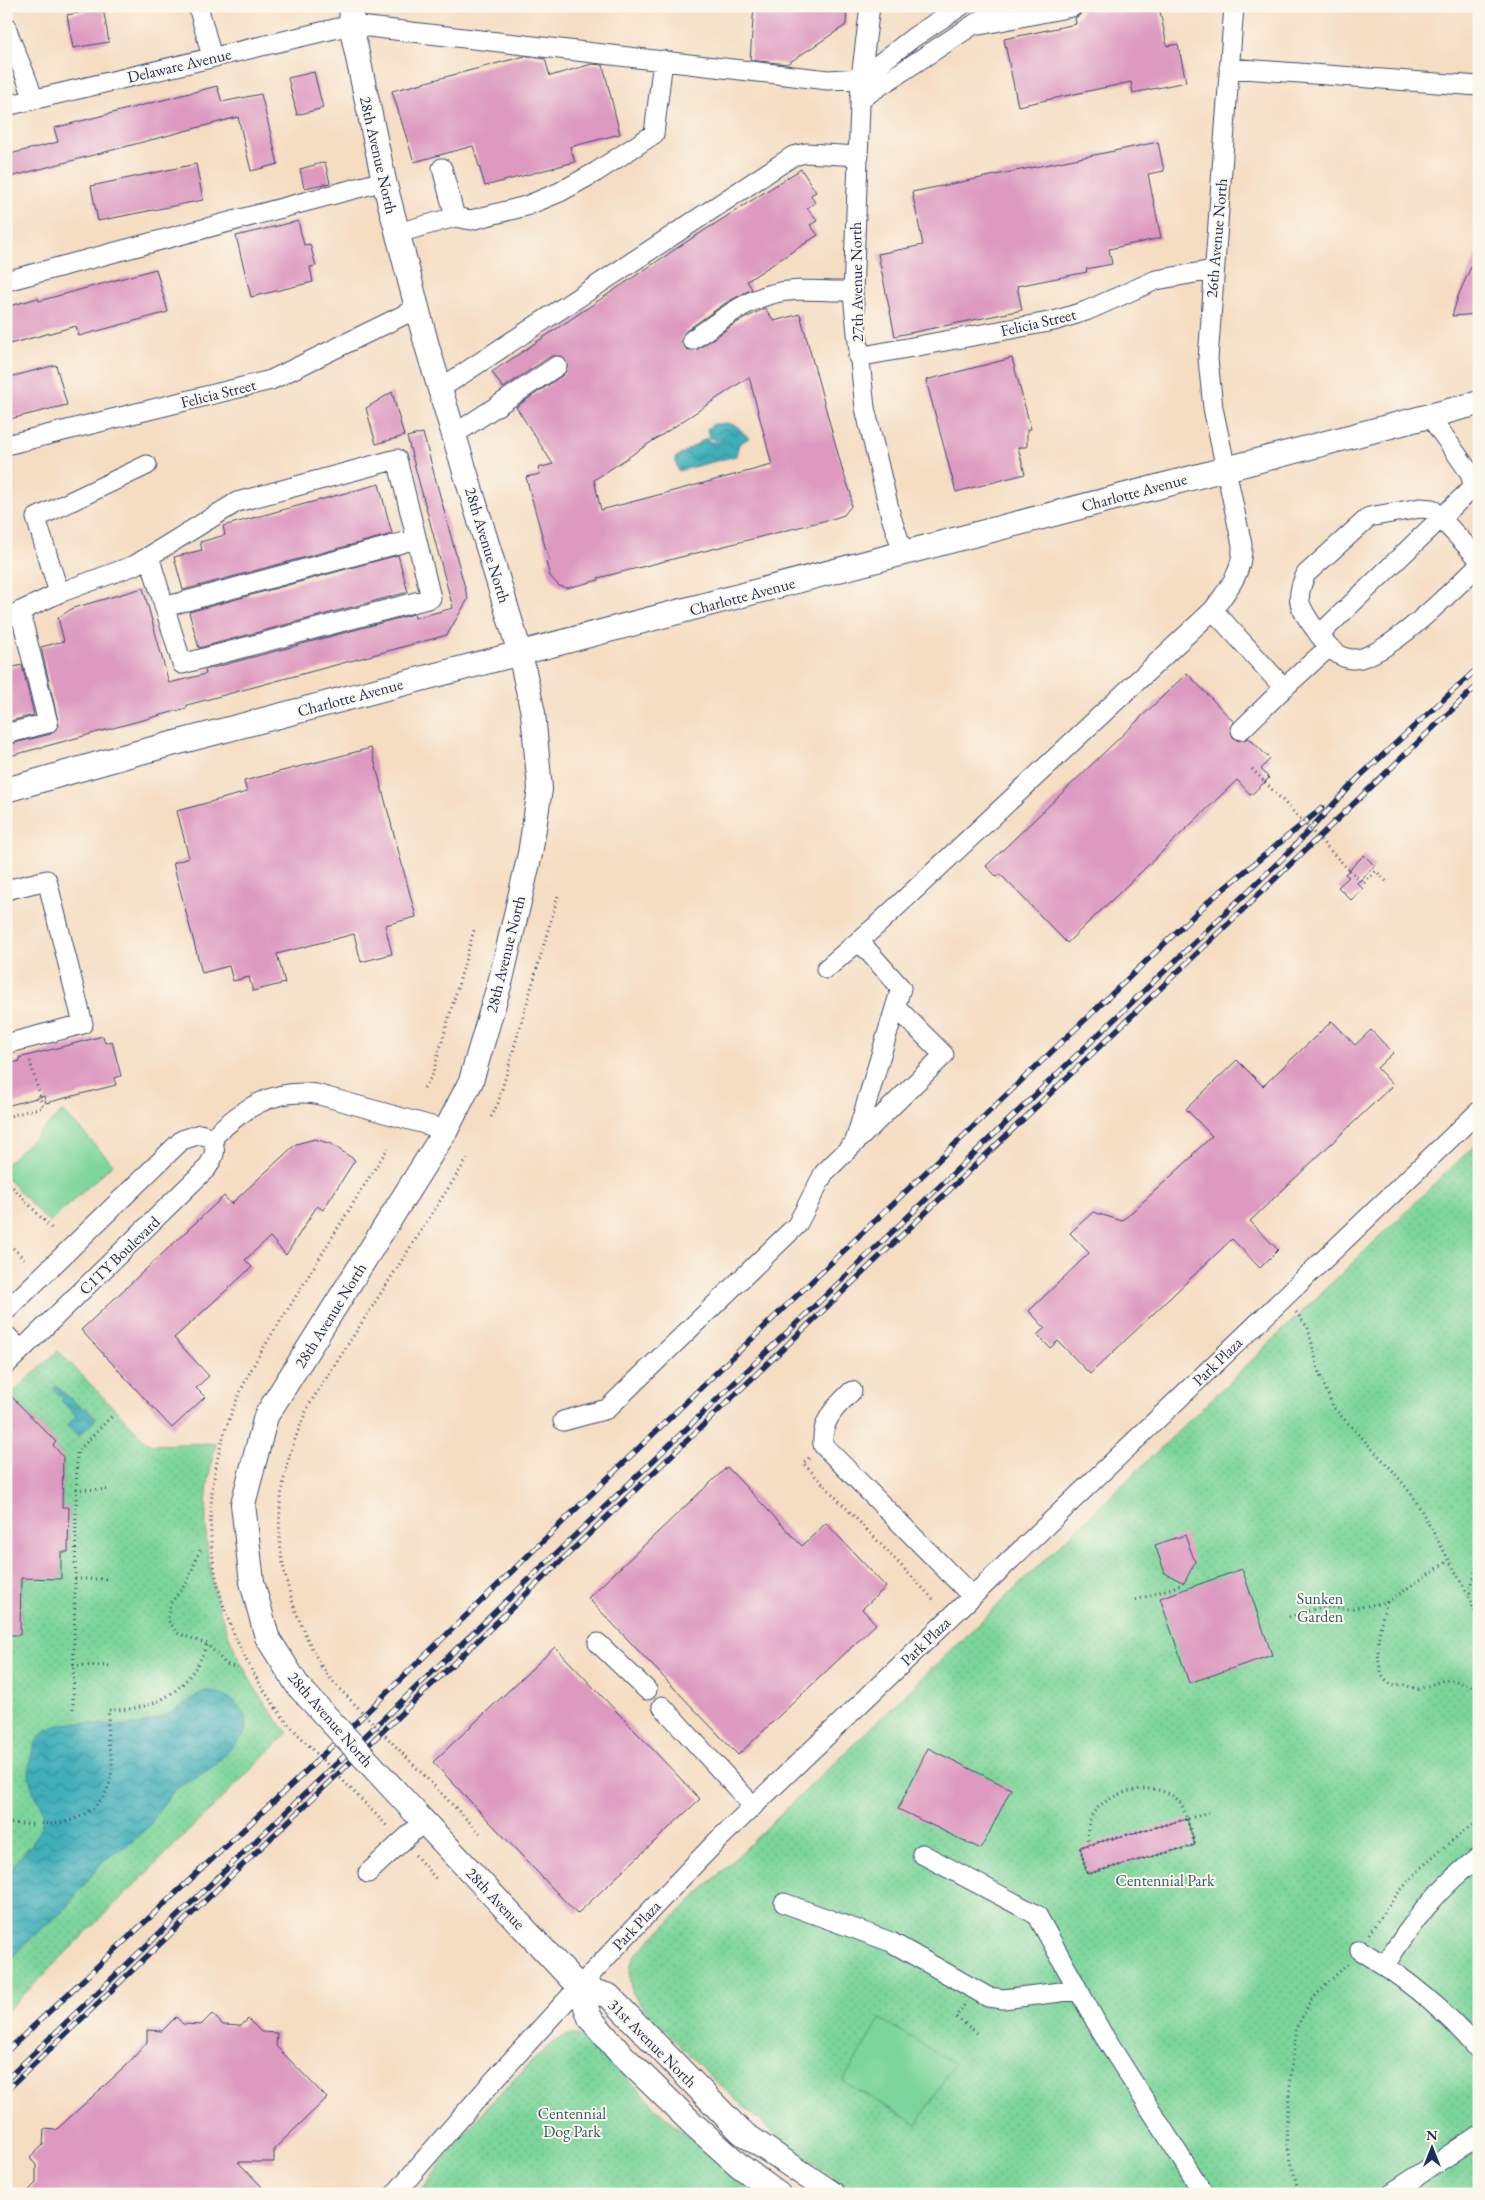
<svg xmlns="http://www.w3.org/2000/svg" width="1485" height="2200" font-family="'EB Garamond',serif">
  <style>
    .green { fill: url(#green-dots); stroke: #4c827c }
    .pitch { fill: #7cd59a; stroke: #4c827c }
    .water { fill: url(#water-waves); stroke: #2d6f8c }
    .building { fill: #dd99c0; fill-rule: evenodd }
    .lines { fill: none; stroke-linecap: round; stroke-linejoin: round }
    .minor-tunnel { stroke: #c9baae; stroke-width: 19; stroke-dasharray: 19 9; stroke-linecap: butt }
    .minor-casing { stroke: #3c496d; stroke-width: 21 }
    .major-casing { stroke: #3c496d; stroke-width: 26 }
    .path { stroke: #3c496d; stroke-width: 3; stroke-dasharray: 1 4; stroke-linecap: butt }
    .minor { stroke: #fff; stroke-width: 19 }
    .major { stroke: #fff; stroke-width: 24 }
    .rail-casing { stroke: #1b2f5e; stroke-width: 5.5 }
    .rail { stroke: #fbf7ec; stroke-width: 4; stroke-dasharray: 11; stroke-linecap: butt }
    .major-bridge-casing { stroke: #3c496d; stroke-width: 26; stroke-linecap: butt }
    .path-bridge { stroke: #3c496d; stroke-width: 3; stroke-dasharray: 1 4; stroke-linecap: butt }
    .major-bridge { stroke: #fff; stroke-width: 24 }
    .labels { text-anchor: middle; stroke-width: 4; stroke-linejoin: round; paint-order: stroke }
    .street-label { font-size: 16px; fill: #1b2f5e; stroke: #fbf7ec }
    .park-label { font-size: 16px; fill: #33586d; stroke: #fbf7ec }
  </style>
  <defs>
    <pattern id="green-dots" width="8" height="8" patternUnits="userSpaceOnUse" patternTransform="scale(1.25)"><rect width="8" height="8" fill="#7cd59a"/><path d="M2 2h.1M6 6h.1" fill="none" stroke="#6bb787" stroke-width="1.8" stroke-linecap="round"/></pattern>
    <pattern id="water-waves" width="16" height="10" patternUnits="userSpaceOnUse" patternTransform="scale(1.25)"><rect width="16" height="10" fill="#3fafb9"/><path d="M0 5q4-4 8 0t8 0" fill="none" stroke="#348f9a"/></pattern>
  </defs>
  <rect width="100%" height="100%" fill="#fbf7ec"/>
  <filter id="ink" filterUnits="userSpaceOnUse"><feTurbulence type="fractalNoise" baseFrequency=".02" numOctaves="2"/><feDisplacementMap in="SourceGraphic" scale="10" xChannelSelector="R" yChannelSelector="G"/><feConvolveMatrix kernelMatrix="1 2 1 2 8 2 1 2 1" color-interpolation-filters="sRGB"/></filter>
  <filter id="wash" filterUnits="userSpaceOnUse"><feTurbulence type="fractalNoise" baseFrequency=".0096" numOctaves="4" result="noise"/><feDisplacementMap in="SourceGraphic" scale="20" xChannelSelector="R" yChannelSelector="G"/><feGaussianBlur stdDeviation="1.12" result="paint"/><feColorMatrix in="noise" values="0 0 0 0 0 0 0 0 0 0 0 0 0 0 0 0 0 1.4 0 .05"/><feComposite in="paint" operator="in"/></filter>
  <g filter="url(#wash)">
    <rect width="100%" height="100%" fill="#f5ddc2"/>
    <!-- green -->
    <path class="green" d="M1479,1141V2194H855C788,2147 727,2096 671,2036C659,2023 641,2009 633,1993C628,1981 629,1968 634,1956Z
      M58,1351L150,1445L216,1443C188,1546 220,1654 288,1733L6,2012V1619L21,1618V1578H61V1552H68L69,1507H62L63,1467H52V1462L61,1454L53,1445L56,1442L10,1395Z
      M567,2035H578L591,2039L656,2108L754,2194H420C457,2137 504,2085 555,2041Z"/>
    <!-- pitch -->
    <path class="pitch" d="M63,1111L113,1164L49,1223L6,1177V1164Z
      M880,2019L954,2063L917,2125L843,2081Z"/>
    <!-- water -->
    <path class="water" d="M727,423L737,426L749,438L739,444L736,456L678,471L675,458L706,438L711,442L720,441L724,438L716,440L709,438L707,429L713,424Z
      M56,1386L83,1409L85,1407L96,1419L78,1437L67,1425L76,1416L61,1400L63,1398L53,1389Z
      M205,1691C227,1690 255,1713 243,1736L214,1766L173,1791L148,1827L133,1841L103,1861L64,1910L38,1932L6,1963C6,1936 1,1894 12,1869C21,1851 35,1849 42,1822C46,1807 34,1797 31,1784C28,1775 29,1765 31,1757C42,1701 106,1734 145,1723C157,1719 168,1715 179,1708C187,1702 195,1695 205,1691Z"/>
    <g id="blocks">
      <!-- building -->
      <path class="building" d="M754,6H847L846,25L787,64L750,60Z
        M1083,6H1159L1167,46L1178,44L1186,82L1133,93L1131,82L1018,106L1004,39L1076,24L1075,18L1080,15Z
        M103,8L109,42L73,48L67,15Z
        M525,56L545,59L550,76L592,64L603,65L620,134L570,147L575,162L485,186L473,146L414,162L392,91Z
        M314,72L323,108L297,115L288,78Z
        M217,86L222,102L261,94L278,164L251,171L238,117L6,178V155L58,142L54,128Z
        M1158,142L1164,171L1148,174L1161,238L1109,249L1112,264L1086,269L1087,272L1017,286L1022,310L895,336L878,254L923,245L912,192Z
        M325,162L330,183L304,188L300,169Z
        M196,164L203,200L98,221L91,186Z
        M801,169L816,192L811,195L815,203L807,208L817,221L810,225L818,235L747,281L752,289L724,304L686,331L681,341L687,350L698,349L736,323L765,308L774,321L800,314L843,472L851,494V506L844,515L835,518L598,578L599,580L567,588L559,586L550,576L546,562L549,561L526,477L540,474L538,468L553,464L516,407L563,375L568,365L562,356H551L503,388L492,372L680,246ZM749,377L772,465L601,510L594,480Z
        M298,221L304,245L310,244L316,266L310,267L313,282L251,297L236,236Z
        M1479,249V314L1452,316L1458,296Z
        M156,269L168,312L79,336L76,326L6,345V307L38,298L39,301Z
        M1012,358L1031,429L1027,430V447H1018L1025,474L956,492L926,380Z
        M56,365L67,405L6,420V378Z
        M392,392L404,436L376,444L366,408Z
        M423,433L468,599L447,635L187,705V708L6,757V745L51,734L59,726L41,647L64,641L58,618L73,608L143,588L169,683L206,674L205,670L414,614L415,618L453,608L407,437Z
        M379,484L392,534L183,590L174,557L202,550L200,542L225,535L223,526Z
        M398,555L408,592L199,648L189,612Z
        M22,665L34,715L6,722V669Z
        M1187,673L1234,722L1230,727L1233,737L1238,741L1249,738L1270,759L1261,769L1269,778L1251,795L1237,780L1067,943L1000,874L997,877L986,866Z
        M371,748L416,917L385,925L392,954L361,962L354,934L277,954L285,983L253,991L249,977L233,981L229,966L202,973L173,863L189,858L177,811L247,792L244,781Z
        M1364,855L1375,866L1357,883L1363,889L1351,900L1338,887L1349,877L1345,874Z
        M1332,1021L1355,1045L1371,1030L1393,1053L1377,1068L1393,1085L1250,1221L1278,1250L1260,1268L1232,1239L1090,1374L1058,1341L1050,1348L1037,1335L1045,1328L1029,1311L1089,1253L1070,1233L1093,1212L1122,1221L1193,1156L1192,1155L1212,1136L1186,1109L1237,1060L1263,1086Z
        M103,1036L105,1043L112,1041L121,1076L114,1078L116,1085L46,1103L44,1096L6,1106V1065L20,1061L19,1058Z
        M315,1139L331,1144L355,1160L323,1210L317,1206L286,1255L270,1237L245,1260L252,1267L174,1338L209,1376L196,1388L205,1397L172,1428L81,1330L224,1196L231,1204L296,1144Z
        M6,1391L56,1442L53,1445L63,1457L62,1507H69L68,1552H61V1579L21,1578L20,1635H6Z
        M727,1467L802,1546L826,1523L886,1587L862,1609L876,1624L738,1755L588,1598Z
        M1185,1535L1195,1562L1184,1583L1165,1573L1155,1545Z
        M1242,1569L1272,1655L1189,1683L1160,1598Z
        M555,1647L700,1799L577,1914L433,1762Z
        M928,1748L1011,1789L981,1849L898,1809Z
        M1187,1819L1195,1845L1087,1874L1080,1847Z
        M212,2014L223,2025L241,2026L248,2019L261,2032L277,2033L276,2046L327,2098L274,2149V2162H238L269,2194H25L36,2183V2165L30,2158L43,2145L44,2129L56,2130L127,2065L147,2042V2030L162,2031L176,2017L183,2024L201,2025Z"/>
    </g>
  </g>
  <g filter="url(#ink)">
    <use href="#blocks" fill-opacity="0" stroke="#3c496d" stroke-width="1"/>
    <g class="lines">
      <!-- minor-tunnel -->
      <path class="minor-tunnel" d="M6,1632H7"/>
      <defs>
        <path id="minor" d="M198,6L212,57
          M870,6L861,78L853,295L865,408L891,517L904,554
          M980,25L1072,7
          M6,26C13,51 27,74 33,99
          M1229,68L1479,86
          M860,99L1002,6
          M6,106L351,25L828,80L861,78L914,37L961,6
          M442,168L455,217
          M398,233L455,217L471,220L526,206L560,192L596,172L654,134L663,60
          M6,281L384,181
          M692,340C716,324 743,301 772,294C797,287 828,292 853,291
          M858,357L1054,321L1086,311L1156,280L1213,270
          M441,388L793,156L806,153L859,156
          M455,434L557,366
          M6,445L271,380L418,308
          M1479,559L1432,509L1420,508L1369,517L1306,574C1294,599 1299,607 1315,629C1323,641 1336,658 1352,659C1385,661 1454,588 1479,565
          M59,593L36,518L147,465
          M164,607L416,539
          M1213,610L1284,688L1329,647
          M6,618L59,593L135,565L237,502L397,459L431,598L182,664L149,556
          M1319,635L1469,491L1473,485L1470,473L1429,415
          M1241,730L1284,688
          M6,734L48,723L20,611
          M6,890L47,880L83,1024L6,1044
          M826,969L876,926L1213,610C1228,589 1243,573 1242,545L1213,408L1208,359L1234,6
          M212,1138C242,1109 273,1088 316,1094L446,1130
          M855,1141L901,988L859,941
          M6,1311L182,1140L200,1134L212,1138
          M6,1335L21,1350
          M6,1365L207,1168C214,1157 217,1151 212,1138
          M852,1391C835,1407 821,1421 823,1445L972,1596
          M563,1421L607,1409L797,1225L824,1173L944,1055L896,1007
          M598,1643L647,1690
          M662,1706L753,1806
          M922,1854L1037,1915L1102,2033L1204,2194
          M368,1873L424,1821
          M784,1903L891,1942L988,1997L1003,1999L1077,1990
          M1360,1950C1404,1977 1446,2011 1479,2050
          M1385,1965C1411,1924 1439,1886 1479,1857
          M395,2194C498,2072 606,1956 717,1841L1479,1111
          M1390,2194L1479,2135"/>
        <path id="major" d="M6,790L133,754L1479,403
          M298,1686L267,1637L252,1582L243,1504L266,1416L446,1130L471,1081L501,979L530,854L540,789L533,713L520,653L427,346L384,181L351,25L352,6
          M412,1809L579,1987L590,2018L619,2052L693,2124L740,2166L778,2194
          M579,1987L609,1996L741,2132L833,2194"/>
      </defs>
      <!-- minor casing -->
      <use href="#minor" class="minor-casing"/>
      <!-- major casing -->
      <use href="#major" class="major-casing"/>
      <!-- path -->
      <path class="path" d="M1252,769L1265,782
        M1349,870L1364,883L1376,871L1387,882
        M424,1088L432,1076L475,927
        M6,1117L43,1107L30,1061
        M491,1117L498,1103L558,896
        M6,1180L53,1230
        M6,1241L24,1259
        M1296,1312L1308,1328L1319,1373L1333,1407L1392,1470L1413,1496L1469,1596
        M809,1458L803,1463L934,1600
        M76,1489L111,1490
        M200,1550L187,1582L170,1604L168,1620L177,1633L207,1644L226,1664L237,1668
        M1479,1558L1469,1596L1479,1624
        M75,1579H110
        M1136,1600L1181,1585
        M1387,1602C1380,1622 1373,1655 1383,1676C1385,1680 1391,1684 1395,1686L1404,1685L1418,1689L1444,1680H1453L1479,1689
        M1289,1617L1322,1607L1349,1609L1387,1602L1448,1561
        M73,1665L109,1666
        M321,1666C271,1573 265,1501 309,1405L467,1159
        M276,1708C202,1605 189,1495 246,1380C261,1349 282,1319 300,1290C329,1242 358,1195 388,1148
        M73,1709L77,1452L113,1415
        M1187,1819L1195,1845L1087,1874L1080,1847Z
        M6,1823C39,1824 71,1830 96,1805C107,1795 112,1781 112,1767C113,1758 109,1750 108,1741C107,1731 108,1720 109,1710C157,1711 190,1690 207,1644
        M1088,1845C1087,1833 1087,1822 1094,1812C1111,1790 1158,1779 1179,1801C1183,1806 1185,1813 1187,1819L1212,1812
        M415,1855L436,1879
        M1369,1934C1398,1888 1433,1851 1479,1821
        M964,2005L956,2017L977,2033
        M607,2194L627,2191L640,2194
        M1299,2194L1287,2145L1286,2124L1296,2029L1311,2000L1348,1963"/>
      <!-- minor -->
      <use href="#minor" class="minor"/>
      <!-- major -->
      <use href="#major" class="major"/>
      <defs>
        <path id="rail" d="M6,2052L303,1774L714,1375L1210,900L1322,808
          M6,2080L1288,853L1360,776L1479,667
          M6,2091L1479,684"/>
      </defs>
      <!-- rail casing -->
      <use href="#rail" class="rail-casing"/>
      <!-- rail -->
      <use href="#rail" class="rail"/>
      <defs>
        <path id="major-bridge" d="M298,1686L412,1809"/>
      </defs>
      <!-- major-bridge casing -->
      <use href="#major-bridge" class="major-bridge-casing"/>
      <!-- path-bridge -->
      <path class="path-bridge" d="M1265,782L1349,870
        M321,1666L334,1683L480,1833
        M276,1708L289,1725L389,1828"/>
      <!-- major-bridge -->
      <use href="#major-bridge" class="major-bridge"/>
    </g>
  </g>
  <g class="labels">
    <!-- street labels -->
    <g class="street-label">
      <text transform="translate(179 65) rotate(-13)" y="6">Delaware Avenue</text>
      <text transform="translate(379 155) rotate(77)" y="6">28th Avenue North</text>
      <text transform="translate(1216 238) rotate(-85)" y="6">26th Avenue North</text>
      <text transform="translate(856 282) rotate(-91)" y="6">27th Avenue North</text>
      <text transform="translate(1038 322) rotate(-13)" y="6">Felicia Street</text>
      <text transform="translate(218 393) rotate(-14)" y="6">Felicia Street</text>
      <text transform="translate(1134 492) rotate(-15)" y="6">Charlotte Avenue</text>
      <text transform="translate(488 545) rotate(73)" y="6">28th Avenue North</text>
      <text transform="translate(742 596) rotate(-15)" y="6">Charlotte Avenue</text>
      <text transform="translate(350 697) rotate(-15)" y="6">Charlotte Avenue</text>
      <text transform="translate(505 954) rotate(-76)" y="6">28th Avenue North</text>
      <text transform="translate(119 1255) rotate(-44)" y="6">C1TY Boulevard</text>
      <text transform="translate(330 1315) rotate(-58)" y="6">28th Avenue North</text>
      <text transform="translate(1217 1361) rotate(-44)" y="6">Park Plaza</text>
      <text transform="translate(925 1641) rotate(-44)" y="6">Park Plaza</text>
      <text transform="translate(331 1719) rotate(49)" y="6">28th Avenue North</text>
      <text transform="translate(496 1898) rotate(47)" y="6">28th Avenue</text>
      <text transform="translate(636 1925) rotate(-46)" y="6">Park Plaza</text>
      <text transform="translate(653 2043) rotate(45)" y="6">31st Avenue North</text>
    </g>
    <!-- park labels -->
    <g class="park-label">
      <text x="1320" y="1604">Sunken<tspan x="1320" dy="18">Garden</tspan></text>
      <text x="1165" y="1886">Centennial Park</text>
      <text x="572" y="2119">Centennial<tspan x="572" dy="18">Dog Park</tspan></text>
    </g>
  </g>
  <!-- margin -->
  <rect width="1485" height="2200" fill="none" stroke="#fbf7ec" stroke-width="25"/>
  <!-- north arrow -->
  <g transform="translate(1432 2148)" stroke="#fbf7ec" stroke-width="4" paint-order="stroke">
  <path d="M0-4L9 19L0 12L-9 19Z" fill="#1b2f5e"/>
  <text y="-8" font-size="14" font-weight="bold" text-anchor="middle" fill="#1b2f5e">N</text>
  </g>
</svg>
